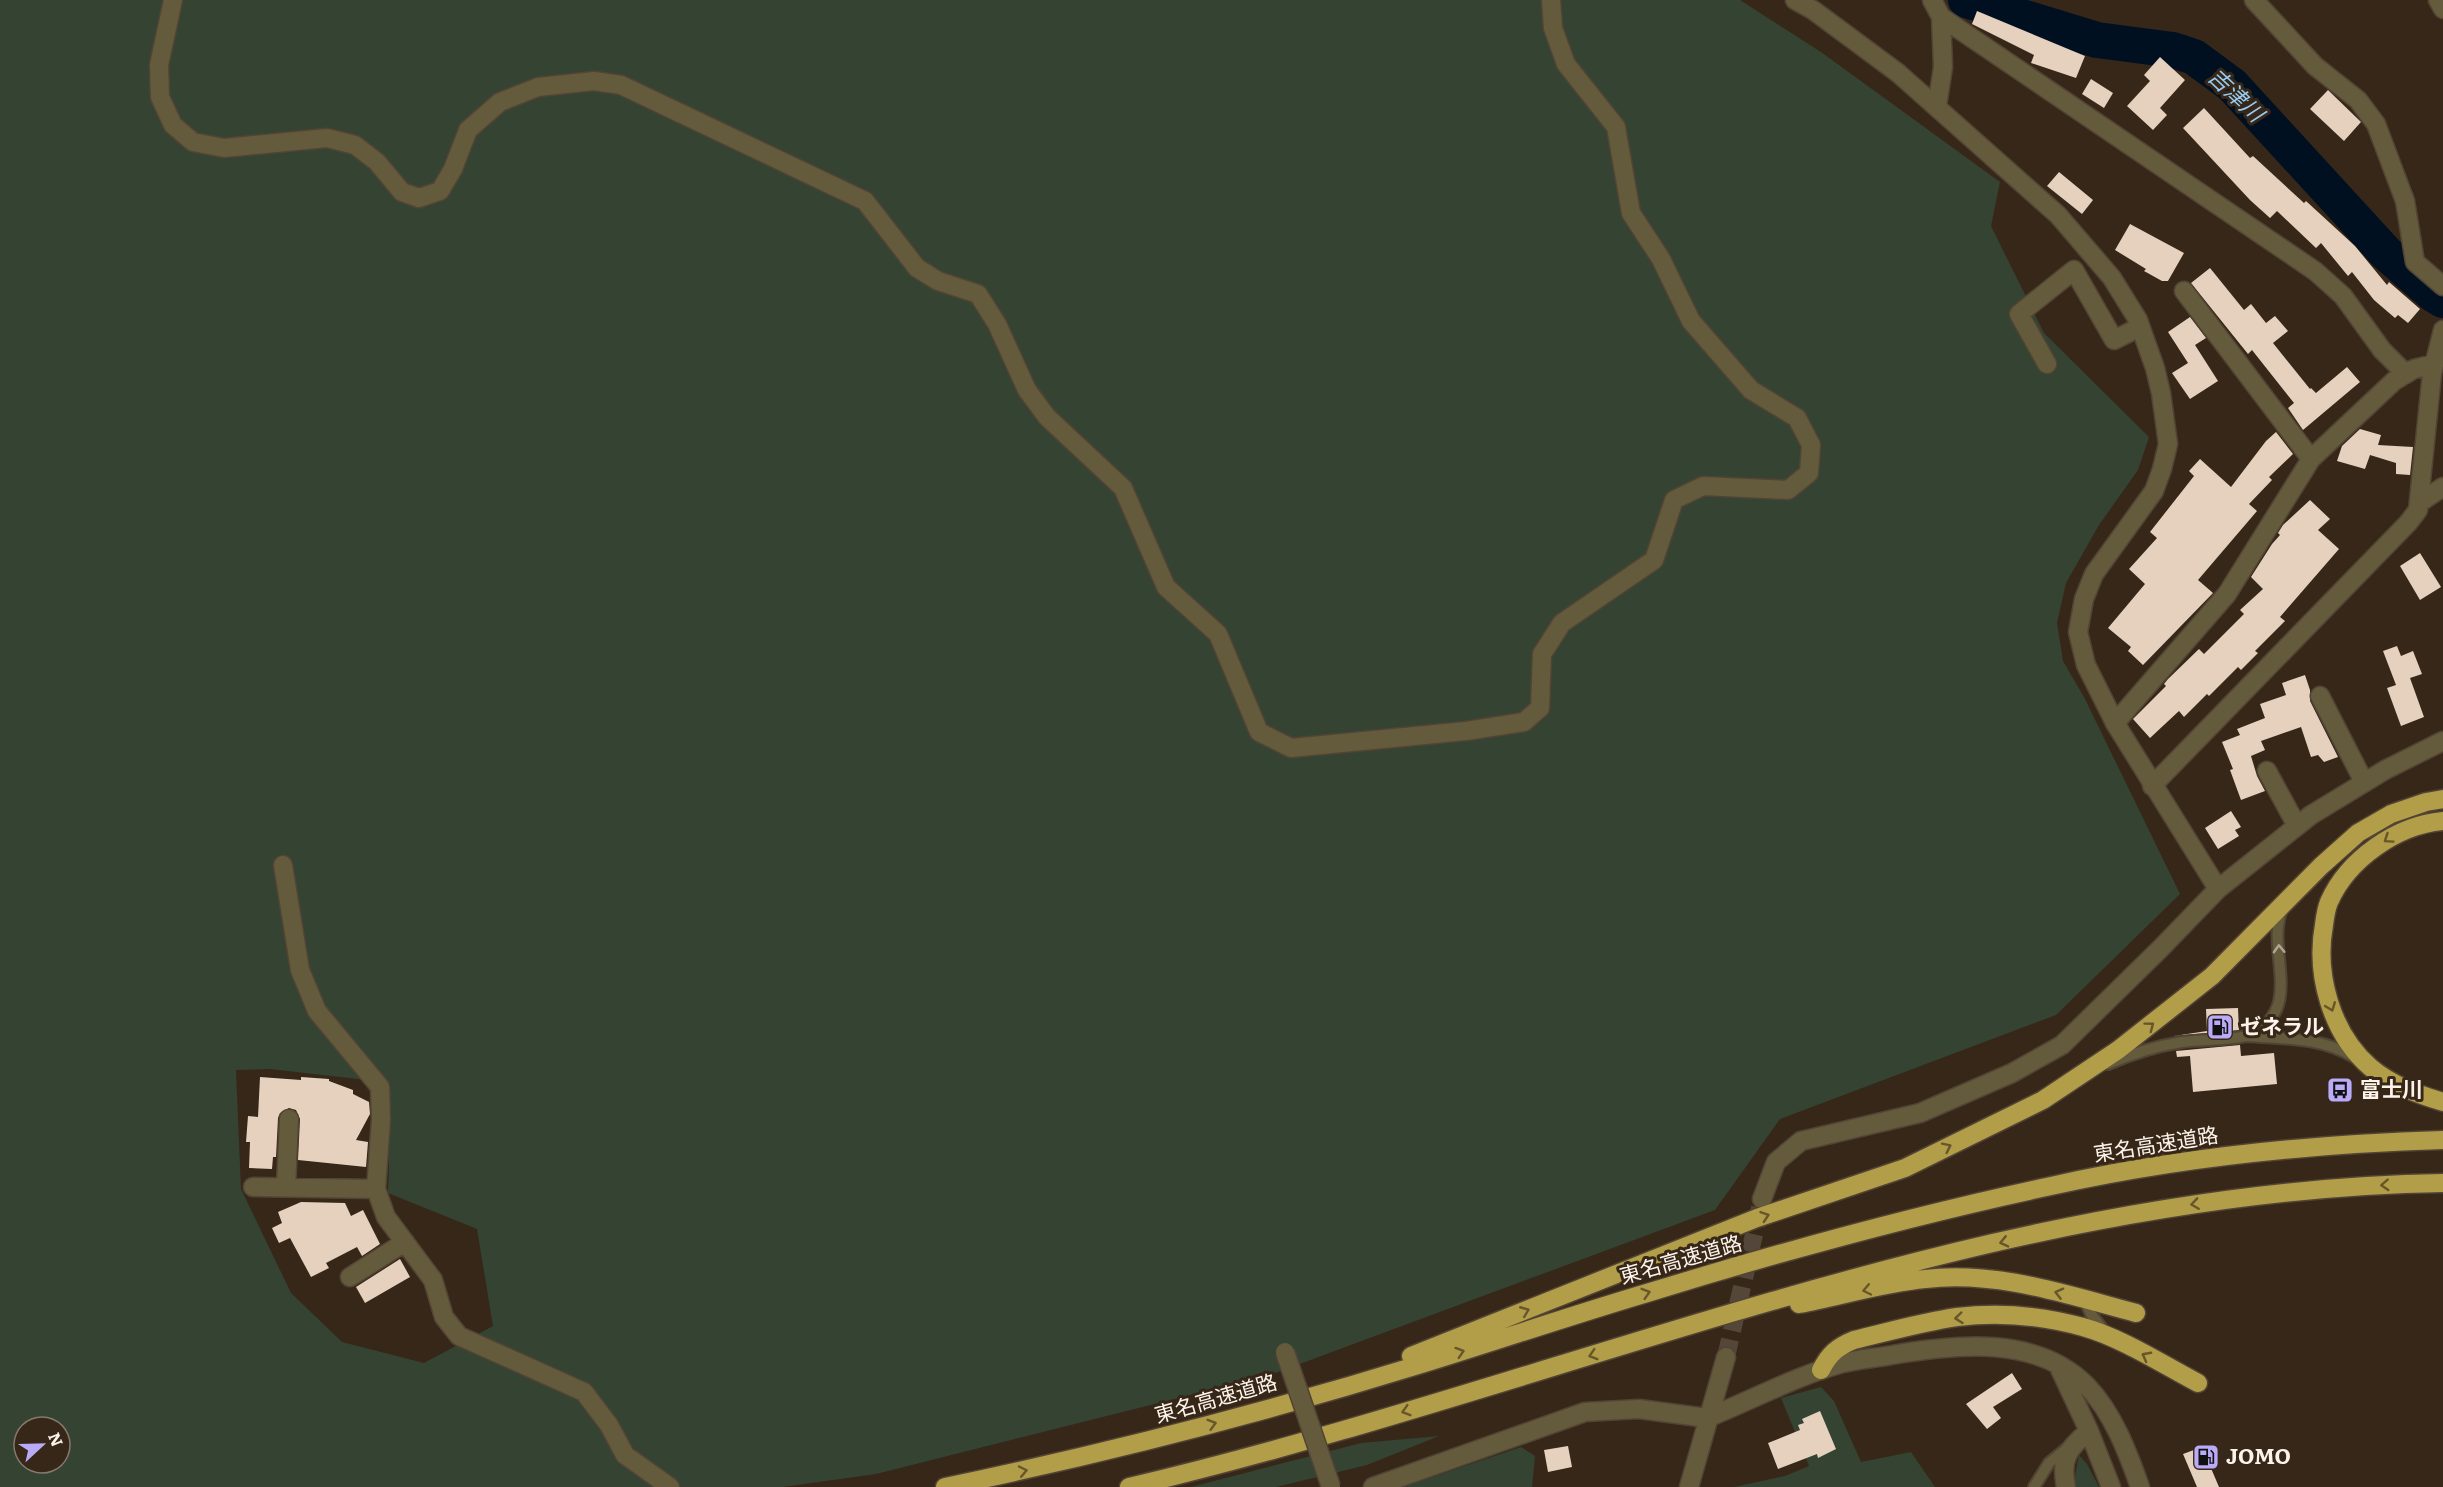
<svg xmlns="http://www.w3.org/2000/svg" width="2443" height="1487" font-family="Literata,'Noto Sans JP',serif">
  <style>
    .green { fill: #354333; fill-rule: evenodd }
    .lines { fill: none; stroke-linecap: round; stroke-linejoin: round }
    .river { stroke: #001021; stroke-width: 36 }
    .building { fill: #e5d1be }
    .tertiary-tunnel { stroke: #544638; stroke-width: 18; stroke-dasharray: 18 9; stroke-linecap: butt }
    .service-casing { stroke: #524435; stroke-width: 14 }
    .minor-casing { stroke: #524435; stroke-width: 21 }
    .tertiary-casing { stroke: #524435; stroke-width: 21 }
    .motorway-casing { stroke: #524435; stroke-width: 21 }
    .service { stroke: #635b3b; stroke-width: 10 }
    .minor { stroke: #635b3b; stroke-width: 18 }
    .tertiary { stroke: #635b3b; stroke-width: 18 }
    .motorway { stroke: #b29d48; stroke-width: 18 }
    .minor-bridge-casing { stroke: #524435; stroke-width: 21; stroke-linecap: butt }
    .minor-bridge { stroke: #635b3b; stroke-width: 18 }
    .oneway { stroke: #68562b }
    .oneway2 { stroke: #b0a792 }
    .labels { text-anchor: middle; stroke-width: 6; stroke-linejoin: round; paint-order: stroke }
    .poi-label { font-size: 21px; font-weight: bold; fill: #fdf3ea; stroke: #362718; text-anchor: start }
    .street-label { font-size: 21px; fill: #fdf3ea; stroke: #362718 }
    .water-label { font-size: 22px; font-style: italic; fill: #97ccf4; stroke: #362718 }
  </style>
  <rect width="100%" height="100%" fill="#362718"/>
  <!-- green -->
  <path class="green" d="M0,0H1740L1821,52L2000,182L1991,226L2044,333L2149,437L2138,470L2099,525L2066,583L2057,623L2063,661L2085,699L2180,894L2056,1015L1780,1119L1715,1210L1270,1375L876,1474L783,1487H0ZM270,1069L384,1082L389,1166L388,1193L477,1229L493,1326L424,1363L342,1342L291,1293L241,1189L236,1070ZM24,1427H60V1463H24Z
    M1821,1387L1834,1401L1861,1462L1911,1452L1935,1487H1734L1785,1476L1809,1466L1781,1398Z
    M1439,1436L1367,1465L1276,1487H1191L1361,1443Z
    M1521,1447L1535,1456L1532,1487H1403Z
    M2079,1455L2087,1464L2099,1487H2073Z"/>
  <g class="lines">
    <!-- river -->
    <path class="river" d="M1966,0L2097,40L2173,50L2194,57L2232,85L2386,253L2433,294L2443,300"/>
  </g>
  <!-- building -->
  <path class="building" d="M1977,11L2085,56L2076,78L2031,63L2034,55L1972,24Z
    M2160,57L2185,80L2160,108L2167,115L2153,130L2127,106L2150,81L2144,75Z
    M2091,79L2113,93L2104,108L2082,94Z
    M2328,90L2361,122L2344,141L2310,109Z
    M2204,108L2250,158L2253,156L2304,203L2306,201L2355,246L2387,285L2389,282L2420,309L2408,323L2398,315L2395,318L2374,300L2352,272L2348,276L2321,243L2316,248L2277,211L2270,218L2250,200L2183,128Z
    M2059,172L2093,200L2082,214L2047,186Z
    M2130,224L2184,253L2168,281H2162L2144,271L2146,269L2115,250Z
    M2210,268L2244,310L2251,304L2266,323L2275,316L2288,331L2273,343L2310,389L2311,388L2316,393L2347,367L2360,382L2303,430L2288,408L2294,403L2252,350L2248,354L2191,283Z
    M2190,317L2206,338L2195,345L2218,381L2190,399L2172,373L2188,363L2168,332Z
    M2360,429L2381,435L2378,445L2413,447L2410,475L2396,474V463L2370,455L2365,469L2337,461L2342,446Z
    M2276,432L2293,454L2269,477L2272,480L2249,504L2257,511L2198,580L2213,593L2143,665L2128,651L2131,647L2108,628L2145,584L2129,569L2157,538L2150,532L2194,476L2189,471L2200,459L2231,487L2266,441Z
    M2310,500L2330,519L2318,530L2339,549L2280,617L2285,621L2255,651L2258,653L2241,670L2238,667L2209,696L2207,694L2184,717L2179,711L2150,738L2133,719L2166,686L2164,684L2168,679L2199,649L2204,654L2244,614L2240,610L2263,589L2251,577L2272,544L2280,535L2278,533L2283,525Z
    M2420,553L2441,587L2420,600L2400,566Z
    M2397,646L2401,656L2413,651L2422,674L2410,678L2424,717L2401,726L2387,688L2396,685L2383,651Z
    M2305,675L2310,690V701L2338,757L2324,762L2318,755L2311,757L2301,727L2261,741L2265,750L2251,756L2257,776L2265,791L2241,800L2230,770L2233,769L2222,742L2240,735L2237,729L2265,718L2260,704L2286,695L2282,683Z
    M2231,811L2241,827L2235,830L2239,836L2218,849L2205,828Z
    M2238,1008L2239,1030L2174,1036L2207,1031L2206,1009Z
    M2240,1045L2241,1056L2274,1053L2277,1084L2193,1092L2190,1056L2177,1057L2176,1051Z
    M260,1077L301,1080V1077L329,1079V1081L353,1090V1094L369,1102L370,1114L356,1140L368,1142L366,1167L298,1160L300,1119L296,1110L289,1108L280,1113L278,1118L276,1157H273L272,1169L249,1168L250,1142H246L248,1116L258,1117Z
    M301,1202L345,1203L351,1216L363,1210L380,1244L362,1256L357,1247L326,1263L329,1268L311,1277L290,1238L279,1243L272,1228L282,1223L278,1212Z
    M400,1259L410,1277L365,1303L356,1287Z
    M2012,1373L2022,1389L1993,1407L2001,1418L1987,1429L1966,1404Z
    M1820,1411L1836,1449L1818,1458L1817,1454L1778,1469L1768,1443L1800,1430L1798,1425L1804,1423L1802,1419Z
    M1568,1446L1572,1467L1548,1472L1544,1450Z
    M2202,1447L2219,1487H2197L2183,1454Z"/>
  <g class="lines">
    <!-- tertiary-tunnel -->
    <path class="tertiary-tunnel" d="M1726,1357L1761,1204"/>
    <defs>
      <path id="service" d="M2247,1036C2285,1039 2321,1037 2354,1057
        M2108,1064C2131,1054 2157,1046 2182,1042C2203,1039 2226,1041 2246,1036C2261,1032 2273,1020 2278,1005C2287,975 2270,939 2282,910
        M2084,1299L2091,1314L2104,1331
        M2034,1487L2049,1463L2066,1449"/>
      <path id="minor" d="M173,0L159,65L160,97L173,125L193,142L224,148L327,138L355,145L377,162L402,192L419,198L440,191L453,169L468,130L500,102L538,87L594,81L621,85L865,201L917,268L938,281L978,294L997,324L1027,390L1047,417L1123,488L1166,587L1218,634L1259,732L1291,748L1466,731L1524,722L1540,708L1542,654L1562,623L1654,560L1674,500L1703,486L1788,490L1809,473L1811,445L1797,418L1751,390L1691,321L1661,259L1631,213L1616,127L1566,64L1553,28L1551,0
        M1932,0L1941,17L1943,67L1937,106
        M2254,0L2315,66L2358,100L2376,124L2405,201L2415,262L2443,286
        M2438,0L2443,9
        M1941,17L2315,271L2343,296L2382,350L2406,374
        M2184,291L2311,459
        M2047,364L2019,314L2074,270L2114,340L2140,327
        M2419,503L2443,487
        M2320,696L2364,782
        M2115,723L2227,594L2311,459L2394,381L2414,369L2434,364
        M2267,771L2297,826
        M2152,786L2408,523L2418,510L2432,373L2443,330
        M283,865L300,970L317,1011L380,1087L381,1120L376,1189L386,1217L433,1280L444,1317L459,1336L584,1392L609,1425L625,1455L670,1487
        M253,1187L376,1189
        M286,1187L289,1119
        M350,1277L405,1242
        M2058,1365L2089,1431L2111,1487
        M1707,1418C1752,1400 1796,1376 1843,1363C1859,1359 1876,1358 1892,1355C1957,1344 2037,1335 2087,1386C2113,1413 2128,1453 2140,1487
        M1689,1487L1726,1357
        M2066,1487C2060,1459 2068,1448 2089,1431"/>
      <path id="tertiary" d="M1795,0L1813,10L1898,73L2058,215L2112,278L2138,320L2155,368L2161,393L2168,444L2162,469L2154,491L2094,574L2084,599L2078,632L2086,665L2115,723L2218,889
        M1762,1199L1776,1162L1801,1141L1920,1113L2012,1073L2062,1045L2161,948L2218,889L2311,815L2385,770L2443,741
        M1373,1487L1585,1412L1639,1409L1707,1418"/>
      <path id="motorway" d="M2443,821C2397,825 2348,859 2329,902C2326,909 2325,917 2324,925C2315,974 2331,1033 2370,1067C2391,1085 2417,1094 2443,1102
        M1799,1304C1841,1296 1883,1283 1925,1279C1996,1270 2068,1295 2136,1313
        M1411,1356L1757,1218L1905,1168L2043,1100L2118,1050L2212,976L2321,866L2358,833L2391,814L2426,802L2443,799
        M1821,1370C1829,1354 1837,1347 1854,1340C1888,1332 1922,1322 1957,1317C1998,1312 2043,1316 2083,1327C2122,1338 2162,1364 2198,1383
        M945,1487C1107,1453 1267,1412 1425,1363C1499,1340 1573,1315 1647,1293C1780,1252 1915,1215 2051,1186C2180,1157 2312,1144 2443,1140
        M1129,1487C1566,1384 1988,1190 2443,1183"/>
    </defs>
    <!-- service casing -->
    <use href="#service" class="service-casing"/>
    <!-- minor casing -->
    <use href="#minor" class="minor-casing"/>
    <!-- tertiary casing -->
    <use href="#tertiary" class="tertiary-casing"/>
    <!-- motorway casing -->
    <use href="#motorway" class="motorway-casing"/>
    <!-- service -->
    <use href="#service" class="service"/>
    <!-- minor -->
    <use href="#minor" class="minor"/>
    <!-- tertiary -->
    <use href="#tertiary" class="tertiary"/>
    <!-- motorway -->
    <use href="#motorway" class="motorway"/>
    <defs>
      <path id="minor-bridge" d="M1285,1352L1331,1487"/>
    </defs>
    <!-- minor-bridge casing -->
    <use href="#minor-bridge" class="minor-bridge-casing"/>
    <!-- minor-bridge -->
    <use href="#minor-bridge" class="minor-bridge"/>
  </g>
  <!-- one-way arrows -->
  <defs><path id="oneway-chevron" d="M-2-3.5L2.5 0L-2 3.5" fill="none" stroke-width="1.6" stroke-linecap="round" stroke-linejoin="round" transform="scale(1.5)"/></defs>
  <g class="oneway">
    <use href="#oneway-chevron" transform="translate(2388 839) rotate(146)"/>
    <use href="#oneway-chevron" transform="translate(2331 1007) rotate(69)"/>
    <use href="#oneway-chevron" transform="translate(2150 1026) rotate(-37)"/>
    <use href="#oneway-chevron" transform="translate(1947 1147) rotate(-26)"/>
    <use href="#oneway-chevron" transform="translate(2385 1185) rotate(177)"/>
    <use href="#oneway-chevron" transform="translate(2195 1204) rotate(172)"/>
    <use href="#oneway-chevron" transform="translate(1765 1216) rotate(-19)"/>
    <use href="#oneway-chevron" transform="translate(2004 1242) rotate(167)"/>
    <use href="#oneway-chevron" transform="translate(1867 1290) rotate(168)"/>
    <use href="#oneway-chevron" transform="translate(1646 1293) rotate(-17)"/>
    <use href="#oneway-chevron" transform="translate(2059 1293) rotate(-166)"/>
    <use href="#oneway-chevron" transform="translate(1525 1311) rotate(-22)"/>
    <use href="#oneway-chevron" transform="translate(1959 1318) rotate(174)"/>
    <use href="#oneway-chevron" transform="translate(1460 1352) rotate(-18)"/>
    <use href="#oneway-chevron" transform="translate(1593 1355) rotate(163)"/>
    <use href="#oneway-chevron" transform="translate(2146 1356) rotate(-152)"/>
    <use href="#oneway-chevron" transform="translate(1406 1411) rotate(163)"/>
    <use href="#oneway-chevron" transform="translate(1212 1424) rotate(-16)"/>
    <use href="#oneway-chevron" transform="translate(1023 1471) rotate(-12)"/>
  </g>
  <use class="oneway2" href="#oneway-chevron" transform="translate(2279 949) rotate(-92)"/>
  <!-- icons -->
  <defs>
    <symbol id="fuel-square" viewBox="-11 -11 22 22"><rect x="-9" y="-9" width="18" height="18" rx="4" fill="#b9abf7" stroke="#362718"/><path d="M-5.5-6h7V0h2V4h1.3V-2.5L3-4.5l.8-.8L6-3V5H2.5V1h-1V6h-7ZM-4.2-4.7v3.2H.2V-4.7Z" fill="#111"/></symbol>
    <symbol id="bus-square" viewBox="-11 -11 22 22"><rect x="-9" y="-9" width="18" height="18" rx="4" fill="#b9abf7" stroke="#362718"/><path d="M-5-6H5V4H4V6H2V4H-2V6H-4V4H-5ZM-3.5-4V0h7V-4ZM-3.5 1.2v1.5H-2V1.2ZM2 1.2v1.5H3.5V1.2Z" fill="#111"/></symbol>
  </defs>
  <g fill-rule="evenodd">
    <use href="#fuel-square" x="2205" y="1012" width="30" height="30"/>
    <use href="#bus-square" x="2325" y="1075" width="30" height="30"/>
    <use href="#fuel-square" x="2191" y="1442" width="30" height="30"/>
  </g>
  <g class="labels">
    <!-- poi labels -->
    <g class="poi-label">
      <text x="2240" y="1034">ゼネラル</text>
      <text x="2360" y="1097">富士川</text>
      <text x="2226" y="1464">JOMO</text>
    </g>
    <!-- street labels -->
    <g class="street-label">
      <text transform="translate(2156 1145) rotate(-9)" y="7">東名高速道路</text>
      <text transform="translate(1681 1260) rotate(-16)" y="7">東名高速道路</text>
      <text transform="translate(1216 1399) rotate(-16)" y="7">東名高速道路</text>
    </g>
    <!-- water labels -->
    <g class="water-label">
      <text transform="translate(2236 95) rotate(43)" y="8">吉津川</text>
    </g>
  </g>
  <!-- north arrow -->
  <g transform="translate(42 1445) rotate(68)"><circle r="28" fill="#362718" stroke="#86796c" stroke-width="1.5"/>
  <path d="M0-4.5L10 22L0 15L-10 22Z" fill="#b9abf7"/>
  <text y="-9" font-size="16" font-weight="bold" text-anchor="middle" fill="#fdf3ea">N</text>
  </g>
</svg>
